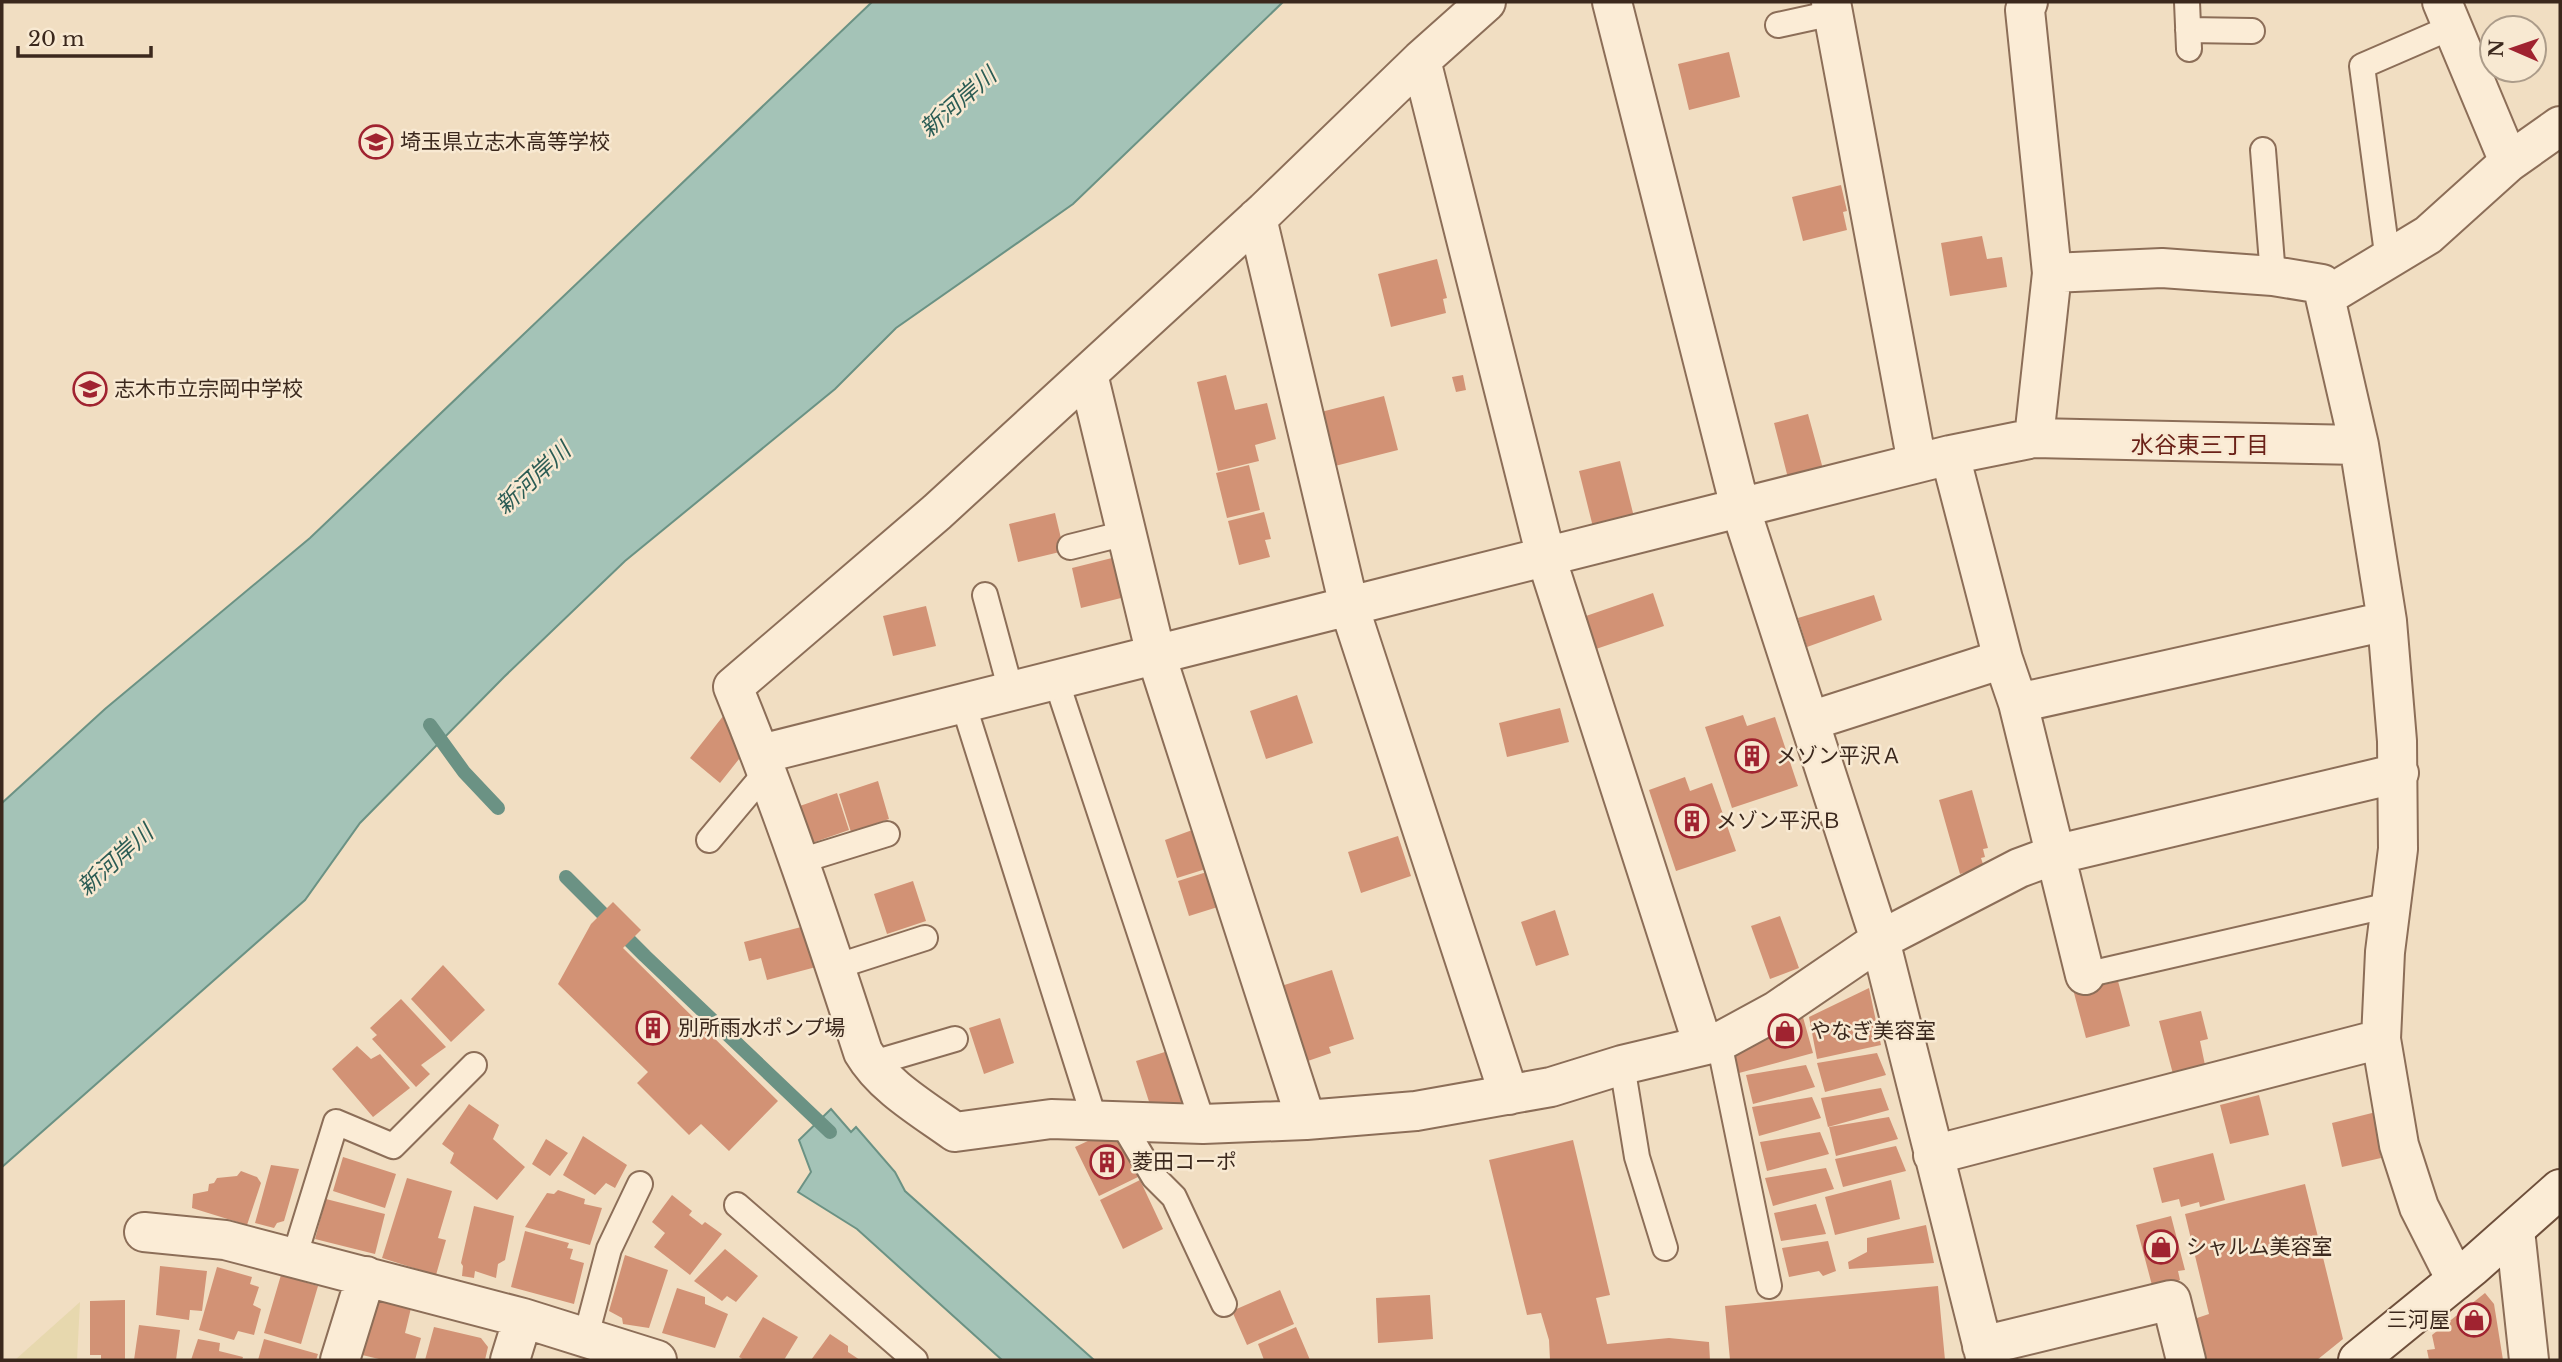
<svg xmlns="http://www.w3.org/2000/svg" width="2562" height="1362" font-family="'Libre Baskerville','Noto Sans JP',serif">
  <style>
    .farmland { fill: #e7d8ae }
    .water { fill: #a4c3b7; stroke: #6b9284; stroke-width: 2 }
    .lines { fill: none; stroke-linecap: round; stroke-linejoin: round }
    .stream { stroke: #6b9284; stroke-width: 14 }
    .building { fill: #d29275 }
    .service-casing { stroke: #8c6e58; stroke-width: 28 }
    .minor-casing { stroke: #8c6e58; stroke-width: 42 }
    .secondary-casing { stroke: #6e4f3b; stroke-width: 42 }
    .service { stroke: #fbecd6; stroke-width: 24 }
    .minor { stroke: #fbecd6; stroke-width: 38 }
    .secondary { stroke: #fbecd6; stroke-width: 38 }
    .labels { text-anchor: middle; stroke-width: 5; stroke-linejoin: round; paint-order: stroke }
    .poi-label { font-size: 21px; fill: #3b281d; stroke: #f8e9d2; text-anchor: start }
    .water-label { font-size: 23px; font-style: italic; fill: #2b5c54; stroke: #f8e9d2 }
    .neighbourhood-label { font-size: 23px; fill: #6b2219; stroke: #f8e9d2 }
  </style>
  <rect width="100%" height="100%" fill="#f1dec2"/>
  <!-- farmland -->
  <path class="farmland" d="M80,1302L77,1360H15Z"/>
  <!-- water -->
  <path class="water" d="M872,2H1283L1073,204L896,328L835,389L625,561L504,677L360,823L305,900L2,1167V803L105,709L310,538Z
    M831,1109L851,1132L856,1127L895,1172L905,1191L1094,1360H1002L857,1229L798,1192L811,1172L799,1140Z"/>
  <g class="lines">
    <!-- stream -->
    <path class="stream" d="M430,725L464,772L498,808
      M566,877L645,956L830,1132"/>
  </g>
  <!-- building -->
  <path class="building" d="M1729,52L1740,97L1689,110L1678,64Z
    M1841,185L1847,211L1843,212L1847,230L1803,241L1792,197Z
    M1982,236L1987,259L2002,257L2007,287L1950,296L1941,243Z
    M1437,259L1447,298L1443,299L1446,313L1391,327L1378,274Z
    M1226,375L1235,410L1267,403L1276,439L1255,445L1259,461L1218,471L1197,382Z
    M1463,375L1466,390L1456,392L1452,377Z
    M1384,396L1398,450L1331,467L1317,413Z
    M1808,414L1823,469L1788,478L1774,423Z
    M1620,461L1634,517L1593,527L1579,471Z
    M1249,465L1260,510L1227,518L1216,473Z
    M1264,512L1271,539L1265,540L1270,557L1239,565L1228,521Z
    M1055,513L1064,551L1018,562L1009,524Z
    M1116,557L1125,597L1081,608L1072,568Z
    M1653,593L1664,626L1593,650L1583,617Z
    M1874,595L1882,620L1807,647L1798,618Z
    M926,606L936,646L893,656L883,616Z
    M1297,695L1313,743L1266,759L1250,711Z
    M1560,708L1569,742L1507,757L1499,723Z
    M724,715L743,754L720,783L690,758Z
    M1743,715L1747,726L1775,717L1798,786L1732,808L1705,727Z
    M1685,777L1690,791L1712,783L1736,851L1676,871L1649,790Z
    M878,781L889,819L851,832L839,794Z
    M1972,790L1988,848L1983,849L1985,857L1981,858L1984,867L1960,874L1939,800Z
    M837,793L849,830L809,844L797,807Z
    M1195,829L1209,868L1177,878L1165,840Z
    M1398,836L1411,876L1361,893L1348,852Z
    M1210,871L1221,906L1189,916L1178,881Z
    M913,881L926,921L887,934L874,894Z
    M613,902L641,930L623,948L778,1101L729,1151L701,1124L689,1135L637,1083L648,1072L558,984L591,924Z
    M1555,910L1569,955L1536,966L1521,922Z
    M1780,916L1799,968L1770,979L1751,926Z
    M805,926L816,967L767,980L761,958L749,961L744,942Z
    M443,965L485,1010L451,1042L411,999Z
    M1332,970L1354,1039L1329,1047L1331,1053L1302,1063L1278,987Z
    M2118,981L2130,1026L2086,1038L2074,993Z
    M1869,988L1881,1045L1817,1059L1809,1017Z
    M401,999L446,1047L421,1065L430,1074L416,1087L372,1039L377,1035L370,1028Z
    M1801,1010L1813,1053L1739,1073L1734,1057Z
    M2201,1011L2208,1039L2200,1041L2205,1065L2173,1074L2159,1021Z
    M1000,1018L1014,1063L984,1074L969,1028Z
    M357,1046L371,1059L380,1054L410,1088L373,1117L332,1069Z
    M1168,1051L1183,1102L1152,1111L1136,1061Z
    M1877,1053L1886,1075L1825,1092L1817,1063Z
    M1806,1065L1815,1087L1753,1104L1746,1075Z
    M1881,1088L1889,1110L1828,1127L1821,1098Z
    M2259,1095L2269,1135L2230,1144L2220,1105Z
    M1812,1097L1821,1118L1759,1136L1752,1107Z
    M469,1104L499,1125L493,1139L525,1167L497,1200L450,1163L454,1153L442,1144Z
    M2376,1112L2383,1142L2378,1143L2381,1158L2342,1167L2332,1123Z
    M1889,1117L1898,1139L1836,1156L1829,1127Z
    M1820,1132L1829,1154L1767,1171L1760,1142Z
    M1105,1133L1118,1134L1138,1177L1099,1196L1075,1147Z
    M583,1136L627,1165L615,1188L606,1183L595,1195L563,1175Z
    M546,1139L568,1153L550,1176L532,1164Z
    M1573,1140L1610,1295L1596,1298L1607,1344L1669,1338L1709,1342L1710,1360H1550L1549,1340L1541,1313L1527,1315L1489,1160Z
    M1896,1146L1906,1171L1843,1187L1835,1159Z
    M2213,1153L2225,1200L2200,1207L2199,1202L2181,1207L2179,1199L2162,1203L2153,1168Z
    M343,1157L396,1174L385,1208L333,1191Z
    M271,1165L299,1169L284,1221L277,1223L274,1228L255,1223Z
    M1826,1168L1834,1189L1773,1206L1765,1178Z
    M241,1171L257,1177L261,1183L247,1225L192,1208L193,1194L208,1191L209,1184L214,1183L217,1178L237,1176Z
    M407,1178L452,1191L438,1238L446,1240L436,1275L382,1258Z
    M1140,1180L1163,1229L1123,1249L1100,1200Z
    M1891,1180L1900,1219L1835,1235L1825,1197Z
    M2305,1184L2343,1339L2317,1360H2204L2194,1319L2209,1314L2185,1214Z
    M558,1190L585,1199L584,1204L602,1208L590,1245L525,1227L547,1193L554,1194Z
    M672,1195L692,1211L689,1215L702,1225L705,1222L722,1234L690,1275L654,1247L665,1233L652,1222Z
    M326,1199L385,1214L375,1254L315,1239Z
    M1816,1204L1826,1234L1781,1241L1774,1213Z
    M474,1206L514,1216L505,1260L498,1264L496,1278L475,1271L474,1278L462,1276L463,1266L461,1263Z
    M2171,1216L2185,1270L2178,1271L2180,1280L2153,1289L2136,1225Z
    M1926,1225L1934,1263L1849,1269L1848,1262L1867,1252V1238Z
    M525,1231L569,1243L567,1248L573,1249L570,1259L584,1263L574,1304L511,1287Z
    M1828,1241L1836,1271L1823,1276L1819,1271L1789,1277L1782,1248Z
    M725,1249L758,1276L736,1302L727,1296L722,1301L694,1281Z
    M625,1255L668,1270L649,1328L623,1324L622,1318L609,1311Z
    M160,1266L207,1271L202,1311L190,1310L189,1320L156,1315Z
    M217,1267L252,1277L250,1284L259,1287L253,1305L261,1309L254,1335L238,1331L234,1340L199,1330Z
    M281,1275L318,1286L301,1344L264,1333Z
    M1938,1286L1945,1360H1730L1725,1306Z
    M677,1288L705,1297V1304L728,1314L715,1348L662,1333Z
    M1280,1290L1294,1324L1247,1345L1232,1311Z
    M2485,1293L2494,1304L2503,1360H2429L2427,1350L2435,1349L2432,1335Z
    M1430,1295L1433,1339L1378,1343L1376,1298Z
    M125,1300V1360H101V1355H90V1301Z
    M379,1300L411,1308L405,1333L421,1338L415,1360H383L358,1354L371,1305L377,1306Z
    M763,1317L798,1337L784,1360H744L739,1357Z
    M139,1325L180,1330L176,1360H134Z
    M434,1327L481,1338L488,1347L485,1360H425Z
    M1296,1327L1310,1360H1264L1258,1344Z
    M830,1334L848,1346V1352L860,1360H811Z
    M198,1339L220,1343L219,1351L243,1357L242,1360H191Z
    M264,1339L318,1354L316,1360H258Z"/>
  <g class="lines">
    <defs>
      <path id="service" d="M2187,2L2189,49
        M1778,25L1833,13
        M2188,30L2252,31
        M2263,150L2273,276
        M2388,261L2362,66L2452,27
        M1070,547L1126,533
        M985,595L1011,691
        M1056,680L1203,1124
        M963,703L1095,1121
        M709,840L767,771
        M800,861L887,834
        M835,967L925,938
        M2085,975L2390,905
        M1719,1042L1769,1286
        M870,1064L955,1039
        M1622,1065L1637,1157L1665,1248
        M1122,1123L1154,1177L1174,1197L1224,1304
        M737,1205L915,1360
        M294,1258L336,1122L393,1146L474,1065
        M586,1336L609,1249L640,1184"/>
      <path id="minor" d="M1486,2L1421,60L1265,211L937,512L733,687C782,806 823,929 863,1052C883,1086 923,1109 955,1132L1051,1119L1203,1124L1306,1120L1416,1111L1551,1087L1622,1065L1719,1042L1776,1011L1880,940L2019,868L2054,855L2399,773
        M1612,2L1740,507L1880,940L1986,1360
        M1831,2L1917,463
        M2028,2L2025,10L2052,273L2034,438
        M2442,2L2509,162
        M1421,60L1546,557L1703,1045
        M1257,218L1349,606L1509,1095
        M2052,273L2162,268L2273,276L2322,284L2359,445L2387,621L2397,741L2398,849L2385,952L2381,1039L2399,1145L2419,1207L2456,1280
        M2327,296L2428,235L2509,162L2560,126
        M1088,374L1156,655L1306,1120
        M1950,455L2003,659L2018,703L2085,975
        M2018,703L2387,621
        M1810,721L2003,659
        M761,754L1950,455L2034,438L2359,445
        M1933,1155L2381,1039
        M2515,1230L2529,1360
        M144,1232L225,1240L523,1318L657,1360
        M1982,1346L2171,1300L2186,1360
        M340,1360L366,1276
        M510,1360L523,1318"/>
      <path id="secondary" d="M2358,1360L2472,1267L2560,1189"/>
    </defs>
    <!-- service casing -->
    <use href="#service" class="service-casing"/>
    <!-- minor casing -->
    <use href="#minor" class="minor-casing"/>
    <!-- secondary casing -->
    <use href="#secondary" class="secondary-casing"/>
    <!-- service -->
    <use href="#service" class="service"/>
    <!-- minor -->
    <use href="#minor" class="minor"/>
    <!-- secondary -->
    <use href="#secondary" class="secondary"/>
  </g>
  <!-- icons -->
  <defs>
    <symbol id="school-ring" viewBox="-11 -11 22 22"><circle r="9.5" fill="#f8e9d2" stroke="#a02330" stroke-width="1.5"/><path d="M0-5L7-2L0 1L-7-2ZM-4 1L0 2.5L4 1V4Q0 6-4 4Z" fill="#a02330"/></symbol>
    <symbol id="building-ring" viewBox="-11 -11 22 22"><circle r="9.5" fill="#f8e9d2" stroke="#a02330" stroke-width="1.5"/><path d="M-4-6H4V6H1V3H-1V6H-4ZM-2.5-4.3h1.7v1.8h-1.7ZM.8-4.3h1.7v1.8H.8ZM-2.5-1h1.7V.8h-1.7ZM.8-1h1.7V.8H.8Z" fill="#a02330"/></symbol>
    <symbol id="shop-ring" viewBox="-11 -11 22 22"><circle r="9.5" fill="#f8e9d2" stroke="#a02330" stroke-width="1.5"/><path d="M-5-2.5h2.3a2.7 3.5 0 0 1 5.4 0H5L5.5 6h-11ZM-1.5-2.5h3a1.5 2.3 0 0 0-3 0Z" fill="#a02330"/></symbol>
  </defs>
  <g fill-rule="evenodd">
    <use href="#school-ring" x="357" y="123" width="38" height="38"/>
    <use href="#school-ring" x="71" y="370" width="38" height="38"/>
    <use href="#building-ring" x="1733" y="737" width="38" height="38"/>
    <use href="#building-ring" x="1673" y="802" width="38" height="38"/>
    <use href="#building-ring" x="634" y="1009" width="38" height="38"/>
    <use href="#shop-ring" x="1766" y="1012" width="38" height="38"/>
    <use href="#building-ring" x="1088" y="1143" width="38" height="38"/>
    <use href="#shop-ring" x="2142" y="1228" width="38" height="38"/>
    <use href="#shop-ring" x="2455" y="1301" width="38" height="38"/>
  </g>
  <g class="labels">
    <!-- poi labels -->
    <g class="poi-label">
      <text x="400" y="149">埼玉県立志木高等学校</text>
      <text x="114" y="396">志木市立宗岡中学校</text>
      <text x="1776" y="763">メゾン平沢Ａ</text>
      <text x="1716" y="828">メゾン平沢Ｂ</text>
      <text x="678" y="1035">別所雨水ポンプ場</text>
      <text x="1810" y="1038">やなぎ美容室</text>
      <text x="1132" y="1169">菱田コーポ</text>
      <text x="2186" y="1254">シャルム美容室</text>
      <text x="2450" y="1327" text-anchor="end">三河屋</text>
    </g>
    <!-- water labels -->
    <g class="water-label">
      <text transform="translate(958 102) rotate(-41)" y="8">新河岸川</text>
      <text transform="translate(533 478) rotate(-43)" y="8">新河岸川</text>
      <text transform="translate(115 860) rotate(-42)" y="8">新河岸川</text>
    </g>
    <!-- neighbourhood labels -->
    <g class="neighbourhood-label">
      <text x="2200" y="453">水谷東三丁目</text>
    </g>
  </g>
  <!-- border -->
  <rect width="2562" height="1362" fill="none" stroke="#3b281d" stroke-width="7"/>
  <!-- north arrow -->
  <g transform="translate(2513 49) rotate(272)"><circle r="33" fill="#f8e9d2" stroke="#ac9c8a" stroke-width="2"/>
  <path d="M0-5L12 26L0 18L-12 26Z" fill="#a02330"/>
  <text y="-10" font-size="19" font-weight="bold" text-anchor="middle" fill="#3b281d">N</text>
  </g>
  <!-- scale -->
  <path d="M18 46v10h133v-10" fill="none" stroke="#3b281d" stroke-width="3.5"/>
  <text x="28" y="46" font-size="21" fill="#3b281d" stroke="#f8e9d2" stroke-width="5" paint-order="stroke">20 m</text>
</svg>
